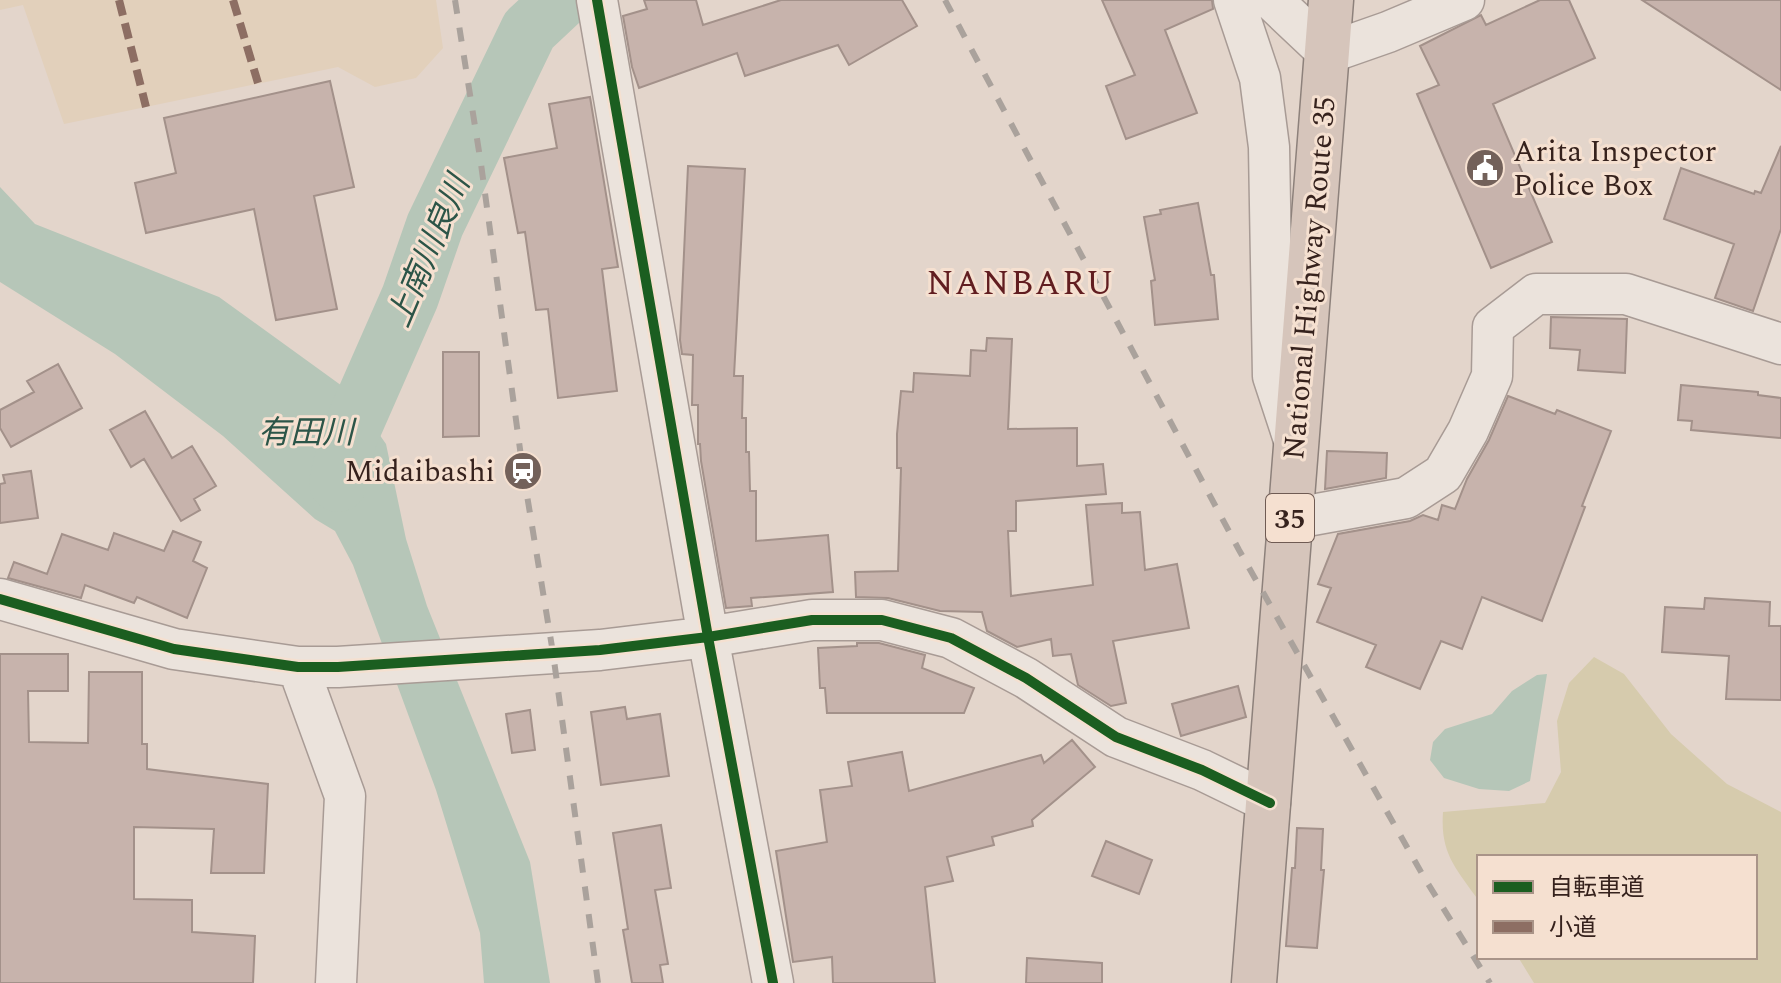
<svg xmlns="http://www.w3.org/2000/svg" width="1781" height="983" font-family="Spectral,'Noto Sans JP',serif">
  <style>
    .farmland { fill: #e2d0bb }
    .green { fill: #d6cbad }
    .water { fill: #b6c6b8 }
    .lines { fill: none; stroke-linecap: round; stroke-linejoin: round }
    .river { stroke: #b6c6b8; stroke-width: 58 }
    .building { fill: #c7b3ac; stroke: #a3918a; stroke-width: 2 }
    .minor-casing { stroke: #a89b95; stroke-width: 43 }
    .highway-casing { stroke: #8d817b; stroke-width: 47 }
    .minor { stroke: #ebe3dc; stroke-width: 40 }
    .highway { stroke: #d6c5bb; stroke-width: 44 }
    .rail { stroke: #aaa29c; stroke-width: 6; stroke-dasharray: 14 14; stroke-linecap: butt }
    .quiet { stroke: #8d6e63; stroke-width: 8; stroke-dasharray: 16 8; stroke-linecap: butt }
    .cycleway-casing { stroke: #f5e0d0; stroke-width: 15 }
    .cycleway { stroke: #1b5e20; stroke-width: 10 }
    .labels { text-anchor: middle; stroke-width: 6; stroke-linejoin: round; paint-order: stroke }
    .shield { fill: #f5e0d0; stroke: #6f5b53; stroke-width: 2 }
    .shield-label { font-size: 28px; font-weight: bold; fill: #36221d }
    .poi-label { font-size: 30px; fill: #36221d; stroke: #f5e0d0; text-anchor: start }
    .street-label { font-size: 30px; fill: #36221d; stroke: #f5e0d0 }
    .water-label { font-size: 32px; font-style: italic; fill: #2c5548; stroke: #f5e0d0 }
    .quarter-label { font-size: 34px; letter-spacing: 2px; fill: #611d20; stroke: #f5e0d0 }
  </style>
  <rect width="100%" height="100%" fill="#e3d5cb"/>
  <!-- farmland -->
  <path class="farmland" d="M0,0H436L443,48L416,78L375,87L338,67L64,124L23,5L0,10Z"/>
  <!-- green -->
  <path class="green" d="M1594,657L1624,674L1671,734L1727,784L1781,812V983H1534L1518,957H1755V857H1479V901C1456,868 1440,854 1443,812L1545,803L1561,772L1557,721L1569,683Z"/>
  <!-- water -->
  <path class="water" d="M0,187L35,224L219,297L349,391L386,444L406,539L427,606L530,862L550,983H484L480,933L436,790L353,565L335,531L315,519L223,436L115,354L0,282Z
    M1547,674L1530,781L1509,791L1479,789L1444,778L1430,760L1433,742L1445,729L1492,714L1512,691L1537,675Z"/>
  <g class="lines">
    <!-- river -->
    <path class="river" d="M338,483L348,438L410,297L435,225L529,30L561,0"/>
  </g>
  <!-- building -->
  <path class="building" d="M644,0H696L703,25L781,0H902L917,26L849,65L838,45L745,76L737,53L639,88L632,67L623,16L647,9Z
    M1102,0H1212L1213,9L1165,30L1197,113L1126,139L1106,86L1135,75Z
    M1540,0H1569L1595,58L1493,104L1552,242L1491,268L1417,94L1439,85L1420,46L1481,15L1486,25Z
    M1642,0H1781V90Z
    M330,81L354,187L314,196L337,309L276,320L254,209L146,233L135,183L176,173L164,118Z
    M590,97L618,267L602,269L617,391L558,398L548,309L536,310L525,232L518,233L504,158L557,148L549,104Z
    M1781,146V229L1753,311L1715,298L1734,244L1664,219L1681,168L1754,194L1755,191L1761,193Z
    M688,166L745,169L734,376H743L742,418H746V452H749L750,491H756V541L828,535L833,592L751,598L752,606L726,608L701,461L700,444H698V405H692L693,355L682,354L680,340Z
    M1198,203L1211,275H1214L1218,319L1155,325L1151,281L1155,280L1144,217L1161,214L1160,210Z
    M1551,317L1627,319L1625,373L1578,370L1580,350L1550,348Z
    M987,338L1012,339L1008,429L1077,428V466L1103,464L1106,494L1016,501V531H1008L1011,596L1093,585L1086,505L1122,503V513L1140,512L1145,570L1177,564L1189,628L1113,641L1126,703L1111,706L1078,685L1071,654L1053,656L1051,639L1017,647L987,631L982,612L940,611L888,598L856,597L855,572L898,571L901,468H897V434L901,391L913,392L914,373L970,376L971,350L986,351Z
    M443,352H479V436L443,437Z
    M58,364L82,408L11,447L0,428V410L34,392L27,381Z
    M1681,385L1758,392V395L1781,398V438L1691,430L1692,421L1678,420Z
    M1508,396L1555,414L1557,410L1611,431L1582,506L1585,507L1542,621L1482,597L1462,649L1441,641L1420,689L1366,667L1376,645L1317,622L1331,588L1318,584L1338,534L1410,521L1423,515L1438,520L1442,505L1455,509L1467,479L1489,440Z
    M145,411L172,458L192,446L216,486L194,499L200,510L181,521L144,459L131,467L110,430Z
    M1327,451L1387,453L1386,478L1325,489Z
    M31,471L38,518L0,523V484L5,483L3,475Z
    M173,531L201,542L193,561L207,568L187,618L137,597L134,603L85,585L81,598L8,578L14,562L47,574L62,534L108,550L114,533L164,551Z
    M1705,598L1770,602L1769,626H1781V700L1726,699L1729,656L1662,652L1665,607L1704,609Z
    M857,643H879L925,655L922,668L974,688L964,713H827L825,688H820L818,648L857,646Z
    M0,654H68V691H28L29,742L88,743L89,672H142V744H147V769L268,784L264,873H211L214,829L134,827V899L192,900V932L255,936L253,983H0Z
    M1238,686L1246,717L1181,736L1172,704Z
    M625,707L627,719L660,714L669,776L601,785L591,712Z
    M530,710L535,750L512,753L506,714Z
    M1072,740L1095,767L1032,820L1033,826L992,837L994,845L947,857L953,881L925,887L935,983H833L832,957L793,962L776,851L827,842L820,790L852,786L848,762L902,752L909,791L1041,755L1044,763Z
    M661,825L671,888L655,890L668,964L660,965L663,983H632L623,930L628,929L613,833Z
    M1297,828L1323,829L1321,870H1324L1317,948L1286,946L1292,868H1295Z
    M1106,841L1152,860L1139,894L1092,876Z
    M1027,958L1102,963V983H1026Z"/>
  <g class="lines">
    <defs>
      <path id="minor" d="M597,0L708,637L773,983
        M1234,0L1260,78L1269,147L1273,376L1295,443
        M1272,0L1328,53L1388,32L1464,0
        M1290,519L1406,498L1443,474L1468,431L1492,376L1493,327L1536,294H1626L1781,344
        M0,599L174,649L298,667H338L600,650L708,637L812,620H882L951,638L1026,678L1116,737L1202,770L1270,803
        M298,667L345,796L336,983"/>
      <path id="highway" d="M1254,983L1331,0"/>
    </defs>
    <!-- minor casing -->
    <use href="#minor" class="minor-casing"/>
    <!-- highway casing -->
    <use href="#highway" class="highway-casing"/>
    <!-- minor -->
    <use href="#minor" class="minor"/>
    <!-- highway -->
    <use href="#highway" class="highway"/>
    <!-- rail -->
    <path class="rail" d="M455,0L481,164L523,471L553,653L598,983
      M945,0L1239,550L1425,879L1490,983"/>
    <!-- quiet -->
    <path class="quiet" d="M119,0L146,107
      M233,0L258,83"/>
    <defs>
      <path id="cycleway" d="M597,0L708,637L773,983
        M0,599L174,649L298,667H338L600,650L708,637L812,620H882L951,638L1026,678L1116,737L1202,770L1270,803"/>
    </defs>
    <!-- cycleway casing -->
    <use href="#cycleway" class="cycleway-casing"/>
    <!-- cycleway -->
    <use href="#cycleway" class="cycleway"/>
  </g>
  <!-- icons -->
  <defs>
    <symbol id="civic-disc" viewBox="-11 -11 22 22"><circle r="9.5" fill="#73615a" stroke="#f5e0d0"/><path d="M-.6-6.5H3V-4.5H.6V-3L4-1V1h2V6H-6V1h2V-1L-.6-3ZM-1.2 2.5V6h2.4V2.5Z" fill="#fff"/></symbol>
    <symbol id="station-disc" viewBox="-11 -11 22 22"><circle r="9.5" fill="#73615a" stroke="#f5e0d0"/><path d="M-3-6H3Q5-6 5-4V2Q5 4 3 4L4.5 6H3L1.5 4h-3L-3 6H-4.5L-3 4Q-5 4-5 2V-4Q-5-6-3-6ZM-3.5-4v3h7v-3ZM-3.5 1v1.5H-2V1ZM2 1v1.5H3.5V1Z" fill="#fff"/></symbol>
  </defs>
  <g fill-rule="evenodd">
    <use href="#civic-disc" x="1463" y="146" width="44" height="44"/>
    <use href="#station-disc" x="501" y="449" width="44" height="44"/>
  </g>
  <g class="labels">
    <!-- shield labels -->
    <rect class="shield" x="1266" y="494" width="48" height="48" rx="6"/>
    <g class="shield-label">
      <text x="1290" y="528">35</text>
    </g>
    <!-- poi labels -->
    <g class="poi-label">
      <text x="1513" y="161">Arita Inspector<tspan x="1513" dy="34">Police Box</tspan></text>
      <text x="495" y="481" text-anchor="end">Midaibashi</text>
    </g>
    <!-- street labels -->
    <g class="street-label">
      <text transform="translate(1309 278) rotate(-85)" y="10">National Highway Route 35</text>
    </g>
    <!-- water labels -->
    <g class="water-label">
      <text transform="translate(428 251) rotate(-67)" y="11">上南川良川</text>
      <text x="306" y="443">有田川</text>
    </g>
    <!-- quarter labels -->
    <g class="quarter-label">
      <text x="1021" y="294">NANBARU</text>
    </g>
  </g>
  <!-- legend -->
  <rect x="1477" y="855" width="280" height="104" fill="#f5e0d0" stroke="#a99488" stroke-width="2"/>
  <rect x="1493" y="881" width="40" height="12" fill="#1b5e20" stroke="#a99488" stroke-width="2"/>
  <text x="1549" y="895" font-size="24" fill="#36221d">自転車道</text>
  <rect x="1493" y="921" width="40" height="12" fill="#8d6e63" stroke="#a99488" stroke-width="2"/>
  <text x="1549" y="935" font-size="24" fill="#36221d">小道</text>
</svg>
